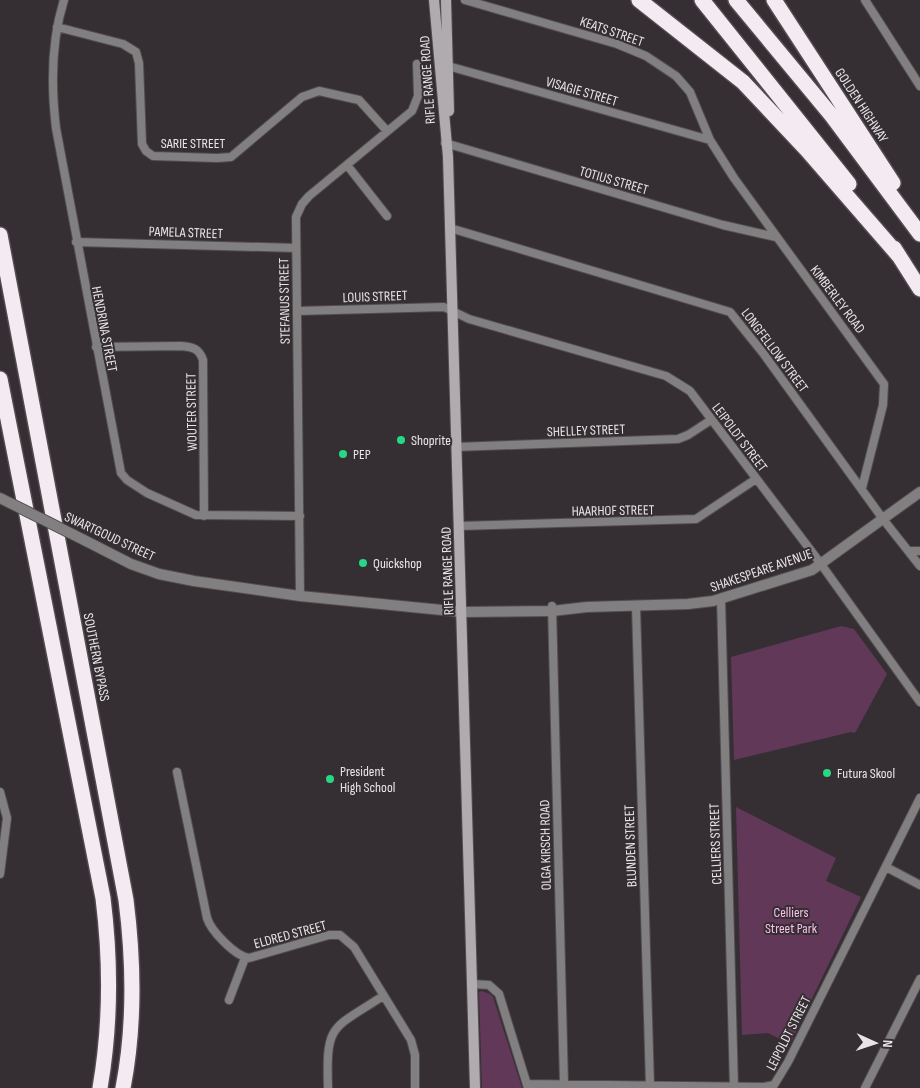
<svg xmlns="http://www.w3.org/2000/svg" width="920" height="1088" font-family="'Sofia Sans Condensed',sans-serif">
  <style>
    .green { fill: #613857 }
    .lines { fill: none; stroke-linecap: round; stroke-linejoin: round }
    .minor-casing { stroke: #524c50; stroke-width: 10 }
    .tertiary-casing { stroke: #524c50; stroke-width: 12 }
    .secondary-casing { stroke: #524c50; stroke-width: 12 }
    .motorway-casing { stroke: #524c50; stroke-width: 18 }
    .minor { stroke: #827f81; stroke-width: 8 }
    .tertiary { stroke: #827f81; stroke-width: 10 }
    .secondary { stroke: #afabae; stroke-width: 10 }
    .motorway { stroke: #f3ebf1; stroke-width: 15 }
    .tertiary-bridge-casing { stroke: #524c50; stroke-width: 12; stroke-linecap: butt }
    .tertiary-bridge { stroke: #827f81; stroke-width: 10 }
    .poi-dot { fill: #26d886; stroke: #352f33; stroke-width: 2 }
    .labels { text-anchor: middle; stroke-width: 4; stroke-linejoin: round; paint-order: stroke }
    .street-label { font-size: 14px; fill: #e9e5e7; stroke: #352f33 }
    .poi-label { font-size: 14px; fill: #e9e5e7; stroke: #352f33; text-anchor: start }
    .park-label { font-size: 14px; fill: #fdbfec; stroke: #352f33 }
  </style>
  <rect width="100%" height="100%" fill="#352f33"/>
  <!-- green -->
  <path class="green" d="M841,626L854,629L887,674L855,733L851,732L734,760L731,657Z
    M736,807L836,858L826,881L861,897L790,1044L768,1033L742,1035Z
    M482,991L490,994L493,997L522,1088H482L479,992Z"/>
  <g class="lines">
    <defs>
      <path id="minor" d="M64,0C51,41 51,86 56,128L121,473L127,480L147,493L196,515L300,516
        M465,0L617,44L646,56L676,76L690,92L710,140L734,178L884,384L883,405L862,488
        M865,0L920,86
        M57,27L123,44L136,52L139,63L142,144L146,151L153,156L217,158L231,157L302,97L319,91L359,100L387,131
        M448,66L710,140
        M445,143L723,225L776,237
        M347,165L387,216
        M450,228L730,312L763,353L883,519L920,566
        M76,242L296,248
        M297,311L444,307L469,319L666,376L690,391L818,560L920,702
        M96,347L181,346C192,347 199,348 203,360L204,516
        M456,447L678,439L688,435L711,420
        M459,526L696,519L756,479
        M909,551H920
        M300,596L296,217L302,204L309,196L412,111L418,96L417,64
        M721,599L734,1088
        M552,606L564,1084
        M636,606L650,1086
        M177,772L207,918C211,931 235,956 249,958L329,935H340L354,947L411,1040L415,1055V1088
        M0,792L7,818L0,874
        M886,867L920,885
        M472,984L489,985L499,994L528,1088
        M229,1000L245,958
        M527,1084L764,1087L774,1085L788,1062L920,798
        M328,1088C326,1023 331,1030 383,996
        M865,1088L920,979"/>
      <path id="tertiary" d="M0,498L10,503
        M84,540L131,564L159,574L194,581L300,596L462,612L552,611L587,607L688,604L713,601L812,570L920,492"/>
      <path id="secondary" d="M434,0L448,157L475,1088
        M446,0L449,111"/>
      <path id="motorway" d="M639,0L743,82L807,150L899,256
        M702,0L849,184
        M736,0L832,116L920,234
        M774,0L893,183
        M0,235L126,900C134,963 135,1026 123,1088
        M894,248L920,289
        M0,379L103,898C111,962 111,1024 100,1088"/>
    </defs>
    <!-- minor casing -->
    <use href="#minor" class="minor-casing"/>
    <!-- tertiary casing -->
    <use href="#tertiary" class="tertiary-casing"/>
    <!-- secondary casing -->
    <use href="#secondary" class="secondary-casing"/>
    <!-- motorway casing -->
    <use href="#motorway" class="motorway-casing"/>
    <!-- minor -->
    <use href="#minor" class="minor"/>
    <!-- tertiary -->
    <use href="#tertiary" class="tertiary"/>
    <!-- secondary -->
    <use href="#secondary" class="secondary"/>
    <!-- motorway -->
    <use href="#motorway" class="motorway"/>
    <defs>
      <path id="tertiary-bridge" d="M10,503L84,540"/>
    </defs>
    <!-- tertiary-bridge casing -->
    <use href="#tertiary-bridge" class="tertiary-bridge-casing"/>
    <!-- tertiary-bridge -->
    <use href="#tertiary-bridge" class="tertiary-bridge"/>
  </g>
  <!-- markers -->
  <g class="poi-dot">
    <circle cx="401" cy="440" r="5"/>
    <circle cx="343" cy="454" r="5"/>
    <circle cx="363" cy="563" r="5"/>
    <circle cx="827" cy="773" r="5"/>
    <circle cx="330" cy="779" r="5"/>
  </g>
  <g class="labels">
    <!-- street labels -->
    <g class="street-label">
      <text transform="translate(612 31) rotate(19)" y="5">KEATS STREET</text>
      <text transform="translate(427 80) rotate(-94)" y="5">RIFLE RANGE ROAD</text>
      <text transform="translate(582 91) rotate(16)" y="5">VISAGIE STREET</text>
      <text transform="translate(862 105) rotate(57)" y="5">GOLDEN HIGHWAY</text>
      <text x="193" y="148">SARIE STREET</text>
      <text transform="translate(614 180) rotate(16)" y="5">TOTIUS STREET</text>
      <text transform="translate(186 232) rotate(2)" y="5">PAMELA STREET</text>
      <text transform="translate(375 296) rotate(-2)" y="5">LOUIS STREET</text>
      <text transform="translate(838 299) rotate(53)" y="5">KIMBERLEY ROAD</text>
      <text transform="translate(284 301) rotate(-91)" y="5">STEFANUS STREET</text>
      <text transform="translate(105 329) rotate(79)" y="5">HENDRINA STREET</text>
      <text transform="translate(775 350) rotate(53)" y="5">LONGFELLOW STREET</text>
      <text transform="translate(191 412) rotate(-91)" y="5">WOUTER STREET</text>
      <text transform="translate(586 430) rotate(-2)" y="5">SHELLEY STREET</text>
      <text transform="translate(740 437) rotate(53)" y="5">LEIPOLDT STREET</text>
      <text transform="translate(613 510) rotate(-1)" y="5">HAARHOF STREET</text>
      <text transform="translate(110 536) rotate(25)" y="5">SWARTGOUD STREET</text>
      <text transform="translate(761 570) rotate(-19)" y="5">SHAKESPEARE AVENUE</text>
      <text transform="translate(447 571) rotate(-92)" y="5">RIFLE RANGE ROAD</text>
      <text transform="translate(97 657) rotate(79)" y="5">SOUTHERN BYPASS</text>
      <text transform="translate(715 844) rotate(-92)" y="5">CELLIERS STREET</text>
      <text transform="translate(545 845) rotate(-91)" y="5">OLGA KIRSCH ROAD</text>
      <text transform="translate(630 846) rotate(-92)" y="5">BLUNDEN STREET</text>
      <text transform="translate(290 934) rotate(-15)" y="5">ELDRED STREET</text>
      <text transform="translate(788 1033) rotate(-63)" y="5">LEIPOLDT STREET</text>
    </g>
    <!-- poi labels -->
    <g class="poi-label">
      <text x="411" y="445">Shoprite</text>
      <text x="353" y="459">PEP</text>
      <text x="373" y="568">Quickshop</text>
      <text x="340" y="776">President<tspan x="340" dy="16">High School</tspan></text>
      <text x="837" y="778">Futura Skool</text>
    </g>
    <!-- park labels -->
    <g class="park-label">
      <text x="791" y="917">Celliers<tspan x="791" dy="16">Street Park</tspan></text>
    </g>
  </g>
  <!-- north arrow -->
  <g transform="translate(875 1043) rotate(93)" stroke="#352f33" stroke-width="4" paint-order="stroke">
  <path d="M0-4L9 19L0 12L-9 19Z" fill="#e9e5e7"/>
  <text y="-8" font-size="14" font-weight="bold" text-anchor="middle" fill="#e9e5e7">N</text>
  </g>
</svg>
